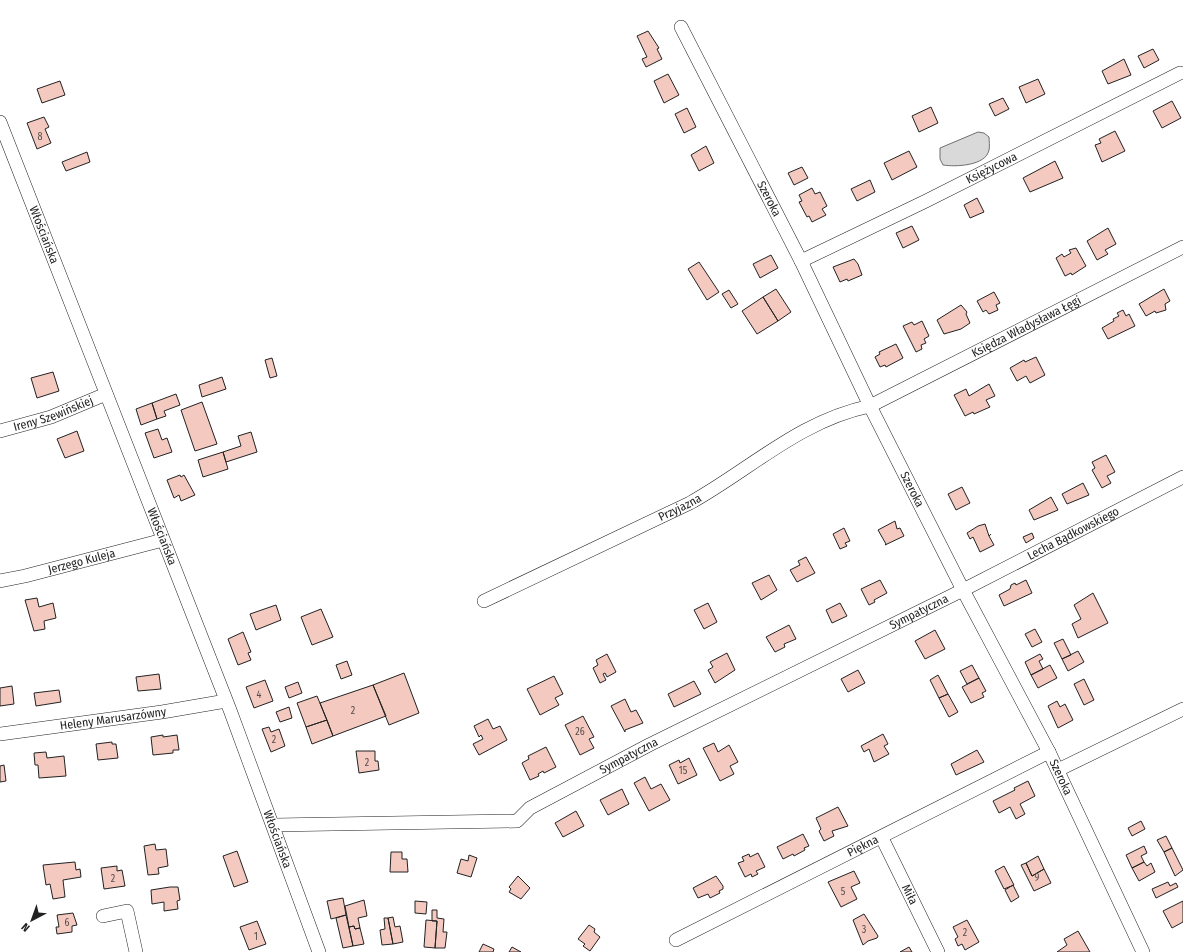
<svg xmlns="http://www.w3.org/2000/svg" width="1183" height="952" font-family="'Fira Sans Condensed',sans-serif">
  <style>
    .water { fill: #d9d9d9; stroke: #6f6f6f }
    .building { fill: #f3c9c0; stroke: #222 }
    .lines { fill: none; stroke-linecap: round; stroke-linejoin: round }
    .minor-casing { stroke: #222; stroke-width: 14 }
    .minor { stroke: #fff; stroke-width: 13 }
    .labels { text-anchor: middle; stroke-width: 3; stroke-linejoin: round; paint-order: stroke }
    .number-label { font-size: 10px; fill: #564c4a }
    .street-label { font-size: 12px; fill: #222; stroke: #fff }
  </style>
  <rect width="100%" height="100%" fill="#fff"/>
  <!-- water -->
  <path class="water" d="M978,132L984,133L989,137C989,141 990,146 989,150C986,166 955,167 943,165L940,159V148Z"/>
  <!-- building -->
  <path class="building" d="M648,31L659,48L657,49L662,59L646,67L642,59L647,57L637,36Z
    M1153,49L1159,60L1144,68L1138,56Z
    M1124,59L1131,75L1108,84L1102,71Z
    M668,74L679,95L664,103L654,81Z
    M1038,79L1045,94L1026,103L1019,87Z
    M60,81L65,95L42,103L37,89Z
    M1003,98L1009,109L995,116L989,104Z
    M1172,101L1181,118L1162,128L1153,111Z
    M931,107L938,123L919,132L912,116Z
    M687,108L696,127L684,133L675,114Z
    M44,117L49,127L45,129L51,143L37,149L27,123Z
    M1115,131L1125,151L1102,162L1095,145L1101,143L1099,139Z
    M706,146L714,163L699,171L691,155Z
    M909,151L917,167L892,180L884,163Z
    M87,152L90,162L66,171L62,162Z
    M1055,161L1063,178L1030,192L1023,178Z
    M802,167L808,178L794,185L788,173Z
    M870,180L875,192L857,201L851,189Z
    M812,188L815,194L820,192L827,206L822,209L826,215L812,222L809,216L807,217L799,202L802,201L799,195Z
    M977,198L984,212L970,218L964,205Z
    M912,226L919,240L903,248L896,233Z
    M1108,228L1116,244L1105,250L1108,254L1097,260L1087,241Z
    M1076,248L1086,266L1072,275L1071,273L1065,276L1056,258L1062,254L1064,257L1071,253L1069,250Z
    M771,255L778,268L760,278L753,264Z
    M854,259L858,264L862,275L848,281L847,279L840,282L833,267Z
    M699,262L719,292L707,300L688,269Z
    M776,289L791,312L778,321L763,297Z
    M1164,289L1170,301L1165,304L1166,310L1156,313L1155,311L1146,316L1139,304Z
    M729,290L738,304L731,308L722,294Z
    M994,292L1000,303L996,305L998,310L989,314L986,310L983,312L977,301Z
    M763,297L778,321L757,334L742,311Z
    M961,305L967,312L966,314L970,323L961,329L944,334L937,320Z
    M1123,310L1126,316L1129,314L1135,326L1108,339L1102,328L1114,321L1113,319L1119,316L1117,313Z
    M922,321L929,336L924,339L926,343L921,345L922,349L916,352L903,326L912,322L914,325Z
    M896,344L903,358L886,367L885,365L880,367L875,357L880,354L879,352Z
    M1036,357L1045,375L1030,383L1026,376L1017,381L1010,368L1024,360L1025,362Z
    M272,358L277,376L270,378L265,360Z
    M53,372L59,391L37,398L31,378Z
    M222,377L226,389L202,397L199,385Z
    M989,384L995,396L986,400L990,407L974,414L973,412L965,416L954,395L966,389L969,396Z
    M176,394L180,405L164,411L166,416L157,419L152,403Z
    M202,402L217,444L195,451L181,410Z
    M152,403L157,419L141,425L136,409Z
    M158,429L162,440L167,438L172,452L154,458L145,433Z
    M77,431L84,451L65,458L57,439Z
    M251,432L257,452L226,462L223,452L241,446L238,436Z
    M223,452L228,469L203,477L198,460Z
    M1106,455L1115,472L1107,476L1111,483L1102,488L1092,470L1095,468L1092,462Z
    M180,475L181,477L184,475L195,495L181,501L179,495L174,498L167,480Z
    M1083,483L1089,495L1067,504L1062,494Z
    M962,487L970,503L956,510L948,494Z
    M1051,497L1058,510L1034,520L1029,510Z
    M895,521L897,529L900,528L904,536L885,545L886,544L878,530Z
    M985,524L989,536L991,534L989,536L994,545L980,552L973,537L970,539L967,533L978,526Z
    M844,528L850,541L845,543L847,546L840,549L833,534Z
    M1032,533L1034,538L1026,543L1023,537Z
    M806,557L815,573L797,582L790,570L800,565L798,561Z
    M769,575L777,590L761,600L752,583Z
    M880,580L887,593L874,600L875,602L869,605L861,589Z
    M1026,580L1032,593L1004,606L999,595L1010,589L1011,585L1015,583L1016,585Z
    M1093,593L1108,623L1078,638L1072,624L1081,619L1074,605Z
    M37,598L39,607L53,603L56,618L44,621L45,629L34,631L25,600Z
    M708,603L717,622L704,629L694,610Z
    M840,603L847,616L832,623L826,610Z
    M276,605L281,620L256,630L250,614Z
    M321,609L333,637L312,645L301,617Z
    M789,625L796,639L784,644L785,647L775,652L766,637Z
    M1035,629L1042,642L1032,647L1025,634Z
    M935,630L945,649L925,659L915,641Z
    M243,632L251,652L248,653L251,660L238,665L228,639Z
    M1063,639L1071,655L1062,659L1054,643Z
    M1078,651L1084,662L1068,671L1062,659Z
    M727,653L735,670L715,683L708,670L713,667L710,662Z
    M607,654L616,672L607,677L605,673L603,674L606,680L600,683L593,668L598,665L596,660Z
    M1040,654L1043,659L1039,661L1043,669L1031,675L1025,662Z
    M347,661L352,675L341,679L336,665Z
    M972,665L979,678L967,684L960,671Z
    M1050,665L1057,678L1038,688L1031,675Z
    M858,670L865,683L848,692L841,679Z
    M404,673L419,713L389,725L373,685Z
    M159,674L161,689L138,691L136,677Z
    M938,675L948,694L939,698L930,680Z
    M554,676L563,694L555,698L559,705L540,715L527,689Z
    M979,678L986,691L982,693L984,697L971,703L962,687Z
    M1084,679L1094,700L1084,705L1074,684Z
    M265,680L273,701L254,708L246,687Z
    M694,681L701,694L674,707L668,694Z
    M298,682L302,693L289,698L285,687Z
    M373,685L386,716L333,736L320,703Z
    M12,686L14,704L0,706V688Z
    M59,690L61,702L36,706L34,693Z
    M948,694L958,712L949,717L939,698Z
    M317,696L327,720L306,727L297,703Z
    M625,699L631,712L636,710L643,723L625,730V732L611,706Z
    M1057,701L1060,707L1065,704L1073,720L1058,728L1048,706Z
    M289,707L292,718L280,722L276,712Z
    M583,716L594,737L589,739L594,748L580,755L565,725Z
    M488,719L493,729L500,726L507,740L479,755L473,744L483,739L481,735L479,737L474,726Z
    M327,720L333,736L312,744L306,727Z
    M269,727L271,732L279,729L285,746L271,752L262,729Z
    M883,734L888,744L884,746L889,754L874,762L869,749L864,752L861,746Z
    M163,735V737L177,735L179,750H173V753L153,755L151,737Z
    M112,742V744H116L118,758L98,760L96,744Z
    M714,743L718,752L729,745L738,762L730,766L734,774L720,781L703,748Z
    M546,747L556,767L544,773L543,771L538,774L539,776L530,780L522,763L529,759L528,756Z
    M977,750L984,762L956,775L951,764Z
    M356,751H375V761H378L379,770L359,773Z
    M46,752L47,758L64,756L66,776L39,778L38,765H35L34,753Z
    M689,758L697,775L678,784L669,765L679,760L680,763Z
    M4,765L6,781L0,782V766Z
    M645,777L651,789L661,784L670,800L649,811L634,783Z
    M1028,781L1035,796L1020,804L1025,814L1016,819L1010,807L999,813L993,801L1015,790L1014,788Z
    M622,789L629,804L608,815L600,800Z
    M838,807L848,826L832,831L834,836L824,841L819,831L821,829L816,818Z
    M576,811L584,826L563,837L555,823Z
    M1141,821L1145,829L1132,836L1128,828Z
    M803,834L809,846L804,848L805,850L794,856L793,854L783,859L777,847Z
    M1166,836L1172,848L1164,852L1157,840Z
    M155,844L156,850L166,849L168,866L158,868L159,874L148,875L144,846Z
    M1144,846L1147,853L1141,856L1144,862L1132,868L1126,855Z
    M1172,848L1183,870L1175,876L1164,852Z
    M237,851L248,882L234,887L223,856Z
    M391,852H402V859H407L408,872H390Z
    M758,853L765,867L756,871L758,874L752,877L751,874L745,877L738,863L744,861L742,857L749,854L750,857Z
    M469,855L477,858L471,877L457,873L461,859L468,861Z
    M1038,856L1044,869L1032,876L1026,863Z
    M75,862L76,870L80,869L81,877L63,880L65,897L53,899L50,884L46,885L43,865Z
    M1144,862L1147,866L1151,863L1155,872L1139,881L1132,868Z
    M1026,863L1032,876L1044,869L1051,883L1034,891L1021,865Z
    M117,866V871L122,870L125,886L104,889L101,868Z
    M1004,866L1014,885L1004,889L995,871Z
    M854,871L860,883L851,887L857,899L841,907L828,882Z
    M518,876L530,888L521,899L509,892L511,889L509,887Z
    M716,876L723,886V889L719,891L720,893L710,898L708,894L698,898L693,888Z
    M1168,882L1170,886L1176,883L1178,887L1156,898L1152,889Z
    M1013,885L1019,897L1011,902L1005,890Z
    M170,887H178L180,900L177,901L178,909L164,911V902L152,904L151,890Z
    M343,898L346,915L331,919L327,901Z
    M364,900L367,916L358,918L360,928L355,929L354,926L349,927L345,906Z
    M415,901L427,902L426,914L415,913Z
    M1183,901V922L1172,928L1163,911Z
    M432,910H437V918L444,919L443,932H447L445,948H435L437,921H432Z
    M73,913L77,925L72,926V932L57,934L56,927H59L57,915Z
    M864,914L878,936L877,938L868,941L863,945L853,920Z
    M346,915L353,946L343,948L336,918Z
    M393,917L395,927L400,926L403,942L393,944L388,918Z
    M384,918H388L393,944L382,945L380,930L385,929Z
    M426,920L437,921L435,948L424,947Z
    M967,920L979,942L965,950L962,944L958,946L955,939L958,937L953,927Z
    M257,921L266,944L249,950L240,927Z
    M589,925L595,929L594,932L600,937L590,951L583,946L585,944L578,939Z
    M354,926L355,929L360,928L364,944L353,946L349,927Z
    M1078,931L1090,952H1057L1067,945L1064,939Z
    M483,944L494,949L493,952H479Z
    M512,947L521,952H509Z
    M909,947L912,952H900Z"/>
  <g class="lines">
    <defs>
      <g id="minor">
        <path id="s1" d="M681,27L801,261L870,406L963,590L1049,752L1143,952"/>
        <path id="s2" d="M0,122L230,710L319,952"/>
        <path id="s3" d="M801,261L926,201L1180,73"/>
        <path id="s4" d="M0,431L51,417L106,394"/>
        <path id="s5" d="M0,581L25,576L163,540"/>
        <path id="s6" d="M484,601L690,503C751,469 799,421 870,406L1183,247"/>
        <path id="s7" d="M0,734L162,712L226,701"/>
        <path d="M1058,770L1183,709"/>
        <path id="s8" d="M274,825L517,821L530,808L649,745L963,590L1183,477"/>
        <path id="s9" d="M882,838L938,952"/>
        <path d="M103,916L127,911L136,952"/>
        <path id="s10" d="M676,940L1049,752"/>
      </g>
    </defs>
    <!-- minor casing -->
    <use href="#minor" class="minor-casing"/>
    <!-- minor -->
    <use href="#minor" class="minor"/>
  </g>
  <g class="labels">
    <!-- number labels -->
    <g class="number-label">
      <text x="40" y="140">8</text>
      <text x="259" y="698">4</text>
      <text x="353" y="714">2</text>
      <text x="580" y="735">26</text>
      <text x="274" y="743">2</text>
      <text x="367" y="766">2</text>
      <text x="683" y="774">15</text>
      <text x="1037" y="881">9</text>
      <text x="113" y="882">2</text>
      <text x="843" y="895">5</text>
      <text x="67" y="926">6</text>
      <text x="864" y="933">3</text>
      <text x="965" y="936">2</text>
      <text x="256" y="940">1</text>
    </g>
    <!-- street labels -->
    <g class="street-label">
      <text dy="4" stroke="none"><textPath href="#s3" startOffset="212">Księżycowa</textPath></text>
      <text dy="4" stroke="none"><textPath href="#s1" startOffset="193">Szeroka</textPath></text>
      <text dy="4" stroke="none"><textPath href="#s2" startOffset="121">Włościańska</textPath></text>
      <text dy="4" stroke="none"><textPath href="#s6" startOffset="609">Księdza Władysława Łęgi</textPath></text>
      <text dy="4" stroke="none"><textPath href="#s4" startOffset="56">Ireny Szewińskiej</textPath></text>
      <text dy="4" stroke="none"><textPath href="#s1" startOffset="517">Szeroka</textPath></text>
      <text dy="4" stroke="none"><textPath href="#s6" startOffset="217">Przyjazna</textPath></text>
      <text dy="4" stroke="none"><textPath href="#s8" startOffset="870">Lecha Bądkowskiego</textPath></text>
      <text dy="4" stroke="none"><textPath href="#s2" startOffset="445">Włościańska</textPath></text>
      <text dy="4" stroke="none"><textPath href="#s5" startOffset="84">Jerzego Kuleja</textPath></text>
      <text dy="4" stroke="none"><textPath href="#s8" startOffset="697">Sympatyczna</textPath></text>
      <text dy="4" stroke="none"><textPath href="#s7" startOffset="114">Heleny Marusarzówny</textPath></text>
      <text dy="4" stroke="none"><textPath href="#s8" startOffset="373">Sympatyczna</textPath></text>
      <text dy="4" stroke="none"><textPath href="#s1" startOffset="841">Szeroka</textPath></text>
      <text dy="4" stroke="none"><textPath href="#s2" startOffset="769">Włościańska</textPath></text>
      <text dy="4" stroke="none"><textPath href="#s10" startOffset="209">Piękna</textPath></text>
      <text dy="4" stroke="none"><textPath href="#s9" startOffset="63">Miła</textPath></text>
    </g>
  </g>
  <!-- north arrow -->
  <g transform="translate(32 920) rotate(221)" stroke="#ffffff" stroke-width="3" paint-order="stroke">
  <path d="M0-3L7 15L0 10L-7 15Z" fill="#222222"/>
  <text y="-6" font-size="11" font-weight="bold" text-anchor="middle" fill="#222222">N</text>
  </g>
</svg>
